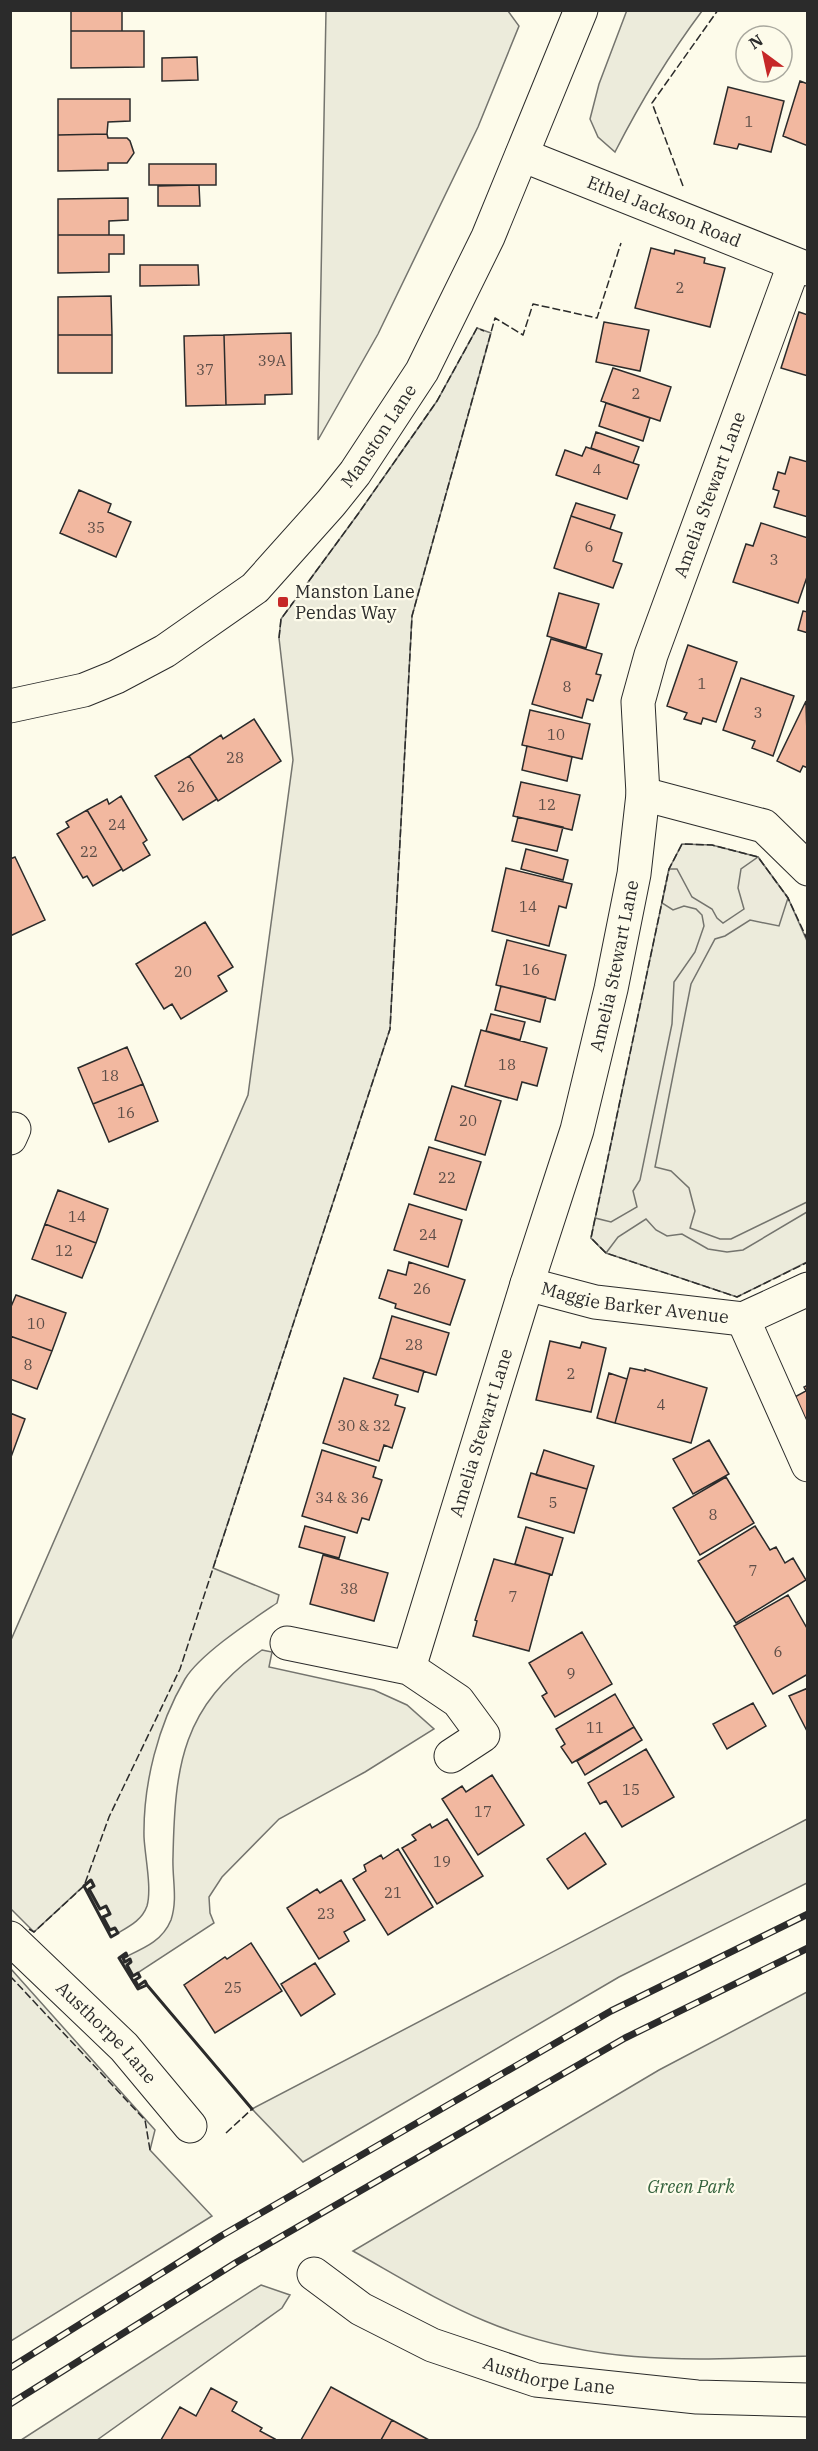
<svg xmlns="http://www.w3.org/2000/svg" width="818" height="2451" font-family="'IBM Plex Serif',serif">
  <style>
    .green { fill: #ecebdb; stroke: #74746e; stroke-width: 1.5 }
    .parking { fill: #eceadb; stroke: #74746e; stroke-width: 1.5 }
    .building { fill: #f2b8a0; stroke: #2b2b2b; stroke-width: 1.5 }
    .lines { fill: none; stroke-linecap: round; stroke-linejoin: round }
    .minor-casing { stroke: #2b2b2b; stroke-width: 35 }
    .tertiary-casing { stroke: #2b2b2b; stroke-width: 35 }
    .minor { stroke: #fdfbea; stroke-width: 33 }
    .tertiary { stroke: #fdfbea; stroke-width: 33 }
    .rail-casing { stroke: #2b2b2b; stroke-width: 7 }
    .rail { stroke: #fdfbea; stroke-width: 4.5; stroke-dasharray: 14; stroke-linecap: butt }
    .fence { stroke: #2b2b2b; stroke-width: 1.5; stroke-dasharray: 8 3; stroke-linecap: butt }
    .wall { stroke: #2b2b2b; stroke-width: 3 }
    .poi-dot { fill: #c62828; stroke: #fdfbea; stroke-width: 2 }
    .labels { text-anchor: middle; stroke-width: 4.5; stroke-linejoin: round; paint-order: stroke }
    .number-label { font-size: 15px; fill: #5d4e48 }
    .street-label { font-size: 18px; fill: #2b2b2b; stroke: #fdfbea }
    .poi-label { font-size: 18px; fill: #2b2b2b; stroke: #fdfbea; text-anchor: start }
    .park-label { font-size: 18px; font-style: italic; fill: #34623c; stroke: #fdfbea }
  </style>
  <rect width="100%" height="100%" fill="#fdfbea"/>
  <!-- green -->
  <path class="green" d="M627,10L702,11C669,55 640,103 615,152L598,137L590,119L599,84Z
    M326,11H508L519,26L478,127L378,334L318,440Z
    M477,328L491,333L412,616L390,1029L213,1568L279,1595L277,1603C252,1620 200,1654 185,1679C158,1725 143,1784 144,1837C145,1857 152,1888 147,1906C142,1920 130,1926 118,1933L115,1928L110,1930L103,1917L110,1913L106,1907L100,1909L89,1889L94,1886L90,1880L34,1932L11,1909V1640L248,1095L293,760L279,638L281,619L358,514L437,401Z
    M682,844L712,845L758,857L788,898L807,941V1262L737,1297L606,1253L591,1238L669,869Z
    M262,1650L272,1652L269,1667L374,1690L407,1705L434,1729L365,1772L279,1819L222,1877L209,1897L210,1913L214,1923L133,1976L127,1965L131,1961L129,1959L125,1962L123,1958C142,1949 162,1942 171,1920C178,1899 172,1878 173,1857C175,1764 182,1707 262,1650Z
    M807,1819V1883L619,1977L303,2162L252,2109Z
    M11,1969L155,2130L150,2150L212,2216L11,2341Z
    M807,1992V2356C693,2360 594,2367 485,2321C439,2302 396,2275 353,2251L659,2070Z
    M261,2285L290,2295L282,2308L97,2440H21Z"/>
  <!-- parking -->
  <path class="parking" d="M758,857L788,898L779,926L750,920L725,936L715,939L691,984L655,1167L671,1171L689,1188L695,1211L690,1228L720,1239H731L807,1202V1212L743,1250L727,1252L708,1249L682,1234L667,1236L656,1230L646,1219L618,1237L606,1253L591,1238L595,1218L611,1222L637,1207L633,1191L640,1180L672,1024L674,982L695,952L704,926L702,915L696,909L684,906L673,910L662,903L669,869H677L692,897L712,909L717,918L723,923L744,909L738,888L741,869Z"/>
  <!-- building -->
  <path class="building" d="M71,10H122V31H71Z
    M71,31H144V67L71,68Z
    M197,57L198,80L162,81V58Z
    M800,81L808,84V146L783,136Z
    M728,87L784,101L771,152L739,144L737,149L714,144Z
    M58,99H130V121L108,122L107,134L58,135Z
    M107,134L108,138H127L130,141L134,153L127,163H108V170L58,171V135Z
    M149,164H216V185H149Z
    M199,185L200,206H158V186Z
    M128,198V220L109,221V235H58V199Z
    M58,235H124V254H109V272L58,273Z
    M651,248L674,254L675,250L705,258L704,263L725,268L710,327L635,308Z
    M140,265H198L199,285L140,286Z
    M111,296L112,335H58V297Z
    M799,312L808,315V376L781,368Z
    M604,322L649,330L640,371L596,362Z
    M291,333L292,394L265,395V404L226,405L224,335Z
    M58,335H112V373H58Z
    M224,335L226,405L186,406L184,336Z
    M613,368L671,387L660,421L601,401Z
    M606,403L650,418L643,441L599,426Z
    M596,432L639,447L633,463L591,448Z
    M586,447L639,465L627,499L556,475L565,450L582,456Z
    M790,457L808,462V517L774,507L779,491L773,489L778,472L785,474Z
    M79,490L111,504L108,512L131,522L116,557L60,533Z
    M576,503L615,515L610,529L571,516Z
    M571,516L622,533L613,561L622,564L613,588L554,568Z
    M761,523L808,538V574L798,603L733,582L746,544L753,546Z
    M559,593L599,604L586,648L547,636Z
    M803,611L808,612V633L798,630Z
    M551,639L602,654L596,674L601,675L593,701L587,699L582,718L532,704Z
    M688,645L737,662L716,722L703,718L701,724L684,719L687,713L667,706Z
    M741,678L794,696L773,756L752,748L755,741L723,730Z
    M806,701L808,768L803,766L800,772L777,761Z
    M530,710L590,724L582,759L522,745Z
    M254,719L281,761L218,801L189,756L221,735L223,739Z
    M527,746L572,757L567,781L522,770Z
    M189,756L217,799L183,820L155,776Z
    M521,782L580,795L572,830L513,816Z
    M121,796L147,840L143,843L150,855L123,871L87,810L107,799L109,804Z
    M87,810L122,869L93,886L87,876L83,878L57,834L69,827L66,822Z
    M518,817L563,827L557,851L512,841Z
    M526,849L568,860L563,880L521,869Z
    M15,857L45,920L10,936V859Z
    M506,868L572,884L566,908L559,906L549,946L492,931Z
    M205,922L233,967L218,976L227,991L181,1019L172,1004L164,1009L136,964Z
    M507,940L566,955L555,1000L496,985Z
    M501,986L546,997L540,1022L495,1010Z
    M491,1014L525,1022L520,1040L486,1031Z
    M481,1030L547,1048L537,1086L522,1082L517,1100L465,1086Z
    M127,1047L143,1084L93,1104L78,1068Z
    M143,1084L158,1121L109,1142L93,1104Z
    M452,1086L501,1101L485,1155L435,1140Z
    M429,1147L481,1162L466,1210L414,1194Z
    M58,1190L108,1209L96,1243L45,1224Z
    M409,1204L462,1220L448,1267L394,1250Z
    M45,1224L96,1243L82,1278L32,1259Z
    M409,1262L465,1280L450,1325L395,1308L396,1304L379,1298L388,1270L406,1275Z
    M16,1295L66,1313L52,1351L10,1336V1309Z
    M392,1316L449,1333L436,1375L380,1358Z
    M10,1336L52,1351L37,1389L10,1379Z
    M550,1341L580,1348L582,1342L606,1348L591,1412L536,1400Z
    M380,1358L424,1371L418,1392L373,1378Z
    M630,1368L645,1371V1369L707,1388L691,1443L615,1423Z
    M609,1373L627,1379L615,1423L597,1418Z
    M344,1378L398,1395L395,1405L405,1408L392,1448L384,1445L379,1461L323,1443Z
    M808,1385V1431L791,1399L806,1391L804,1387Z
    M10,1413L25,1419L11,1457H10Z
    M709,1440L729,1474L693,1494L673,1459Z
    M322,1450L376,1467L373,1477L382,1480L369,1520L362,1518L357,1533L302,1516Z
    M544,1450L594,1466L587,1489L536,1475Z
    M531,1473L587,1489L574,1533L518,1517Z
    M726,1477L754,1523L700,1555L673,1508Z
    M305,1526L345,1537L339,1558L299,1547Z
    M755,1526L770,1550L776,1547L785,1563L793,1558L806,1580L736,1623L698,1561Z
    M526,1527L563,1538L552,1575L515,1564Z
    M323,1555L388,1573L374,1621L310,1604Z
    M494,1559L550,1574L529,1651L473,1636L477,1621L475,1620Z
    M788,1595L808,1630V1674L773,1694L734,1626Z
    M582,1632L612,1684L555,1717L542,1696L547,1693L529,1663Z
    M808,1688V1733L789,1696Z
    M615,1694L634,1727L572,1763L561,1747L565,1744L556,1729Z
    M753,1703L766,1726L727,1749L713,1724Z
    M634,1727L642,1740L585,1775L577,1761Z
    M646,1749L674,1797L622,1827L606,1801L600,1804L588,1783Z
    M492,1775L524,1825L478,1855L442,1799L462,1786L466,1792Z
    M447,1819L483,1876L437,1904L402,1848L416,1840L412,1835L430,1824L432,1828Z
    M585,1833L606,1864L568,1889L547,1859Z
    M398,1849L433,1907L388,1935L353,1879L366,1871L364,1865L381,1855L383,1859Z
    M341,1880L365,1920L344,1932L349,1941L319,1959L287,1908L317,1889L320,1893Z
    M251,1943L282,1991L215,2033L184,1985L225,1957L227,1959Z
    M315,1963L335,1994L301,2016L281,1984Z
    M331,2387L392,2420L381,2440H301Z
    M211,2388L237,2402L232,2411L262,2428L260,2431L275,2439L274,2440H161L180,2407L196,2416Z
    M392,2420L429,2440H381Z"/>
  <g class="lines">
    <defs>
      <g id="minor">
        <path id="s1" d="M522,155L808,269"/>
        <path d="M643,794L764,826L808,869"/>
        <path d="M10,1138L14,1129"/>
        <path id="s2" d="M527,1284L595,1302L743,1319L808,1289"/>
        <path d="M743,1319L808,1465"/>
        <path d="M287,1643L409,1668L458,1701L483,1735L451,1756"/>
        <path id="s3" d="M409,1668L527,1284L577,1130L611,989L634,874L643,794L638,702L651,655L794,265"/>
        <path id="s4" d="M10,1938L124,2047L190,2126"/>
        <path id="s5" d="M314,2274L361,2309L432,2345L536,2380L697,2397L808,2400"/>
      </g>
      <g id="tertiary">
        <path id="s6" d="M10,706L84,690L116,677L165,651L255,588L331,503L355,473L422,371L488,237L581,10"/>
      </g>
    </defs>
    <!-- minor casing -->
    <use href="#minor" class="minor-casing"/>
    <!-- tertiary casing -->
    <use href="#tertiary" class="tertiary-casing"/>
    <!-- minor -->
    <use href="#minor" class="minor"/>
    <!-- tertiary -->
    <use href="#tertiary" class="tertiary"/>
    <defs>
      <path id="rail" d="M10,2368L221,2236L611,2011L808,1914
        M10,2404L237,2262L625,2038L808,1948"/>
    </defs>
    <!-- rail casing -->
    <use href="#rail" class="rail-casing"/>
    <!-- rail -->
    <use href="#rail" class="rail"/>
    <!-- fence -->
    <path class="fence" d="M683,186L652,103L718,10
      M279,638L281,619L358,514L437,401L477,328L484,331
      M808,941L788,898L758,857L712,845L682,844L669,869L591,1238L606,1253L737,1297L808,1262
      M29,1929L34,1932L84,1886L109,1817L180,1669L390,1029L412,616L495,318L523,335L533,304L597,318L621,243
      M10,1976L145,2120L150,2150
      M226,2133L252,2109"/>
    <!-- wall -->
    <path class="wall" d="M91,1880L94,1886L89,1889L100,1909L106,1906L110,1914L103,1917L110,1930L115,1928L118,1933L111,1937L84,1886Z
      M126,1953L127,1956L123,1958L125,1962L130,1959L131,1962L127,1965L133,1976L138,1973L140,1977L135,1980L138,1986L145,1981L147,1985L138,1989L119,1958Z
      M147,1985L252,2109"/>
  </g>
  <!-- markers -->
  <rect class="poi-dot" x="277" y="596" width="12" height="12" rx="3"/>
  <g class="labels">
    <!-- number labels -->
    <g class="number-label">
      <text x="749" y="127">1</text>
      <text x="680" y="293">2</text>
      <text x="272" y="366">39A</text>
      <text x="205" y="375">37</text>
      <text x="636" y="399">2</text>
      <text x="597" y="475">4</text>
      <text x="96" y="533">35</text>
      <text x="589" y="552">6</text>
      <text x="774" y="565">3</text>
      <text x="702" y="689">1</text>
      <text x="567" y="692">8</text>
      <text x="758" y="718">3</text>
      <text x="556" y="740">10</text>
      <text x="235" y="763">28</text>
      <text x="186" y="792">26</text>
      <text x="547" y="810">12</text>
      <text x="117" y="830">24</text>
      <text x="89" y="857">22</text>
      <text x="528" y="912">14</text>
      <text x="531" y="975">16</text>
      <text x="183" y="977">20</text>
      <text x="507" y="1070">18</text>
      <text x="110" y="1081">18</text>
      <text x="126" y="1118">16</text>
      <text x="468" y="1126">20</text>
      <text x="447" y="1183">22</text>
      <text x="77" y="1222">14</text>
      <text x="428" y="1240">24</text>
      <text x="64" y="1256">12</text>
      <text x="422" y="1294">26</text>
      <text x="36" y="1329">10</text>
      <text x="414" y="1350">28</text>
      <text x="28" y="1370">8</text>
      <text x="571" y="1379">2</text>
      <text x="661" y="1410">4</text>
      <text x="364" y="1431">30 &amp; 32</text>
      <text x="342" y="1503">34 &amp; 36</text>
      <text x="553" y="1508">5</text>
      <text x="713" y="1520">8</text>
      <text x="753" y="1576">7</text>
      <text x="349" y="1594">38</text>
      <text x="513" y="1602">7</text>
      <text x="778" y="1657">6</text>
      <text x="571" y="1679">9</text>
      <text x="595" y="1733">11</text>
      <text x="631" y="1795">15</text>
      <text x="483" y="1817">17</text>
      <text x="442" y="1867">19</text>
      <text x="393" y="1898">21</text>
      <text x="326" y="1919">23</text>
      <text x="233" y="1993">25</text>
    </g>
    <!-- street labels -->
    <g class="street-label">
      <text dy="6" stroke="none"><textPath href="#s1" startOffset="153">Ethel Jackson Road</textPath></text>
      <text dy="6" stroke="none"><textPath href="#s6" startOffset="472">Manston Lane</textPath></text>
      <text dy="6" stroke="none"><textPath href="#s3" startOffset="1218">Amelia Stewart Lane</textPath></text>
      <text dy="6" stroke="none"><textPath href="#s3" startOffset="732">Amelia Stewart Lane</textPath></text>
      <text dy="6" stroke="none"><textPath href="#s2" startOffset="110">Maggie Barker Avenue</textPath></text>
      <text dy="6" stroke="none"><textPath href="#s3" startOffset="246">Amelia Stewart Lane</textPath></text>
      <text dy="6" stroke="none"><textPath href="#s4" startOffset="135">Austhorpe Lane</textPath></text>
      <text dy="6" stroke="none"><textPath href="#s5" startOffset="260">Austhorpe Lane</textPath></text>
    </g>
    <!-- poi labels -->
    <g class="poi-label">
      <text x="295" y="598">Manston Lane<tspan x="295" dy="21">Pendas Way</tspan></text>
    </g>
    <!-- park labels -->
    <g class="park-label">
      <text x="691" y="2193">Green Park</text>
    </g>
  </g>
  <!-- border -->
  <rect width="818" height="2451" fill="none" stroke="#2b2b2b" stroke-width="24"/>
  <!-- north arrow -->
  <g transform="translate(764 54) rotate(327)"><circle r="28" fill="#fdfbea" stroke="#a9a89e" stroke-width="1.5"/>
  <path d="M0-4.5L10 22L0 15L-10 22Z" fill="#c62828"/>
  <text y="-9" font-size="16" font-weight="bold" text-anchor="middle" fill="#2b2b2b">N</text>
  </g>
</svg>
